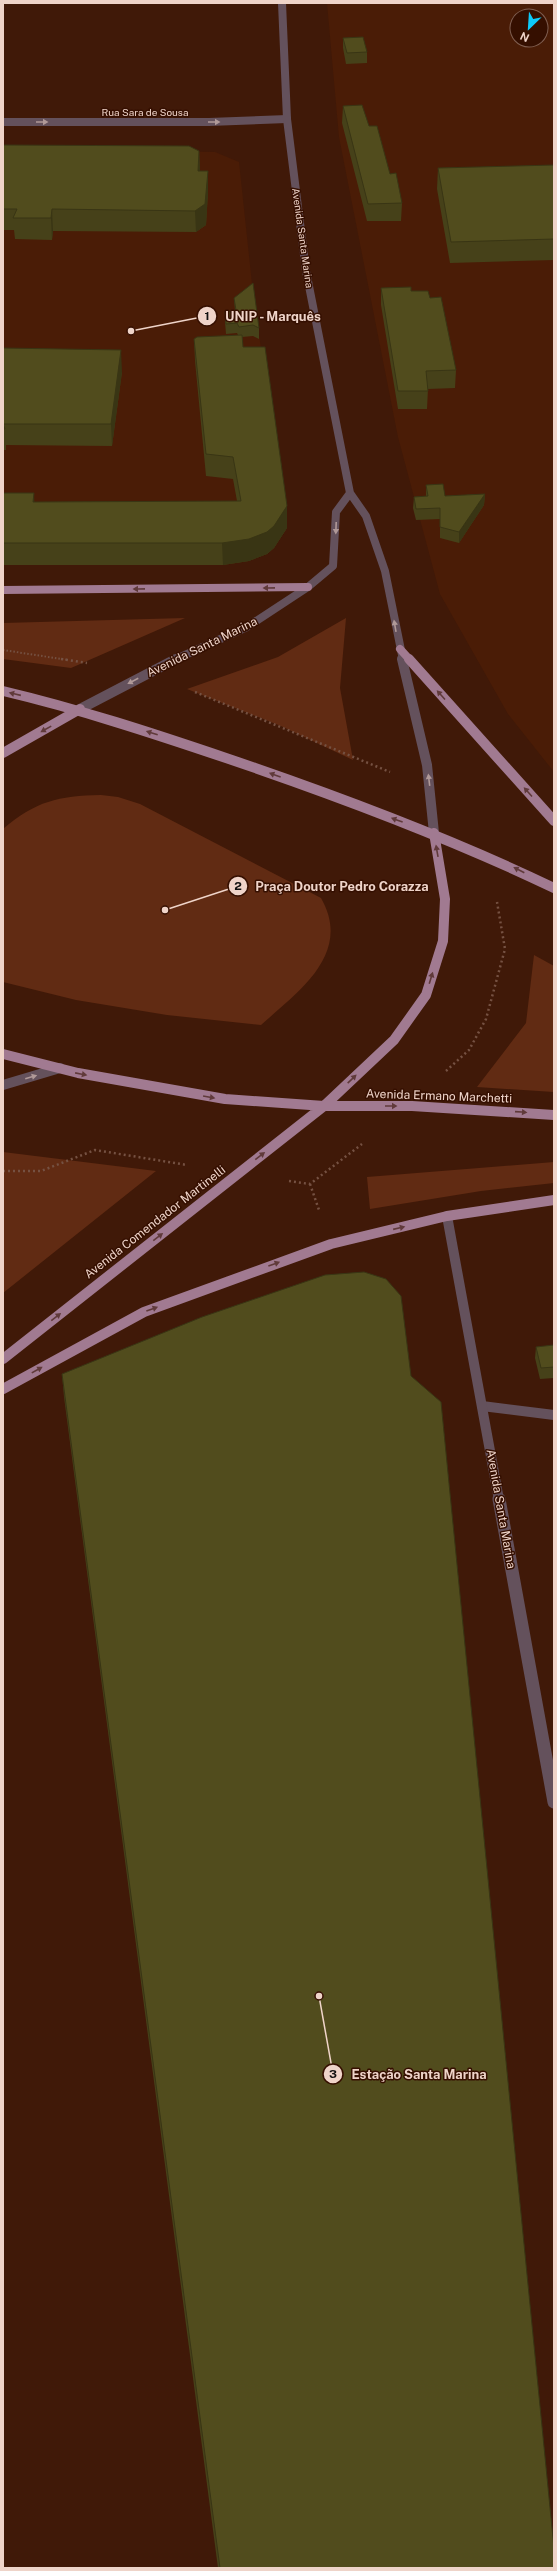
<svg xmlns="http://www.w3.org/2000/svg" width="557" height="2571" font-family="'Public Sans',sans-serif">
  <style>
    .built { fill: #4a1c06; fill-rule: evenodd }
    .green { fill: #612b13 }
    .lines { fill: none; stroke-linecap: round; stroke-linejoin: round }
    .path-far1 { stroke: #755142; stroke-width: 2; stroke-dasharray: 1.5 2; stroke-linecap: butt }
    .path { stroke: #755142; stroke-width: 2.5; stroke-dasharray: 2 3; stroke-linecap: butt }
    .service { stroke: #64515c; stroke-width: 10 }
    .minor { stroke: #64515c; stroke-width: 8 }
    .tertiary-far2 { stroke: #64515c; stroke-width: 8 }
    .tertiary-far1 { stroke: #64515c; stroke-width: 10 }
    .tertiary { stroke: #64515c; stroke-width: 13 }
    .primary-far1 { stroke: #a17a91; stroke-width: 8 }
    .primary { stroke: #a17a91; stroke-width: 10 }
    .wall { fill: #464119 }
    .shaded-wall { fill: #393514 }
    .building { fill: #514c1d; stroke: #393514 }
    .oneway { fill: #b09998 }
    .oneway2 { fill: #603a3a }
    .labels { text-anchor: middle; stroke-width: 3; stroke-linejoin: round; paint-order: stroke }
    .far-street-label { font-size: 10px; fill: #efd4c9; stroke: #350f00 }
    .street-label { font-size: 12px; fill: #efd4c9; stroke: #350f00 }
    .leader { fill: none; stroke: #efd4c9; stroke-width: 1.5 }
    .callout-dot { fill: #efd4c9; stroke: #350f00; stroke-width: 1.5 }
    .mark-label { font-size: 12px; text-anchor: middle; font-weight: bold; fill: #111 }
    .callout-label { font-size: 13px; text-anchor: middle; font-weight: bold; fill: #efd4c9; stroke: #350f00; stroke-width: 3; stroke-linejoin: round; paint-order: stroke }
  </style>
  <rect width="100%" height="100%" fill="#401908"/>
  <!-- built -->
  <path class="built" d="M327,3H554V772L508,714L440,594L398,437L339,137ZM517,16H541V40H517Z
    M3,149L215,152L239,162L253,293L287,528L274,548L267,554L249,561L223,565H3Z"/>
  <!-- green -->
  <path class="green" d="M185,618L71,668L3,659V623Z
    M346,618L340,688L353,760L281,726L187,689L278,657Z
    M101,795L118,797L140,804L321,898C353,954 298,992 261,1025L167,1015L76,1000L3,982V829C36,801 58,796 101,795Z
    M534,955L554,966V1092L477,1087L526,1023Z
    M3,1152L156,1171L3,1293Z
    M554,1162V1183L481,1191L370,1209L367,1177Z"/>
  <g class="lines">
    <!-- path-far1 -->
    <path class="path-far1" d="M3,650L68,660"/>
    <!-- path -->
    <path class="path" d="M61,659L87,663
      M195,692L390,772
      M446,1071L469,1050L486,1019L505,949L497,902
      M3,1171H41L95,1150L187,1165
      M289,1181L310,1184L362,1144
      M310,1184L319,1210"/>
    <!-- service -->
    <path class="service" d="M3,1085L60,1068
      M482,1406L554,1415"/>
    <!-- minor -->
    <path class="minor" d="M3,122H209L287,119"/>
    <!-- tertiary-far2 -->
    <path class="tertiary-far2" d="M282,3L287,119L306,271L350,493L366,516L385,571L403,660
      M174,660L247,627L308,587L333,566L336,512L350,493"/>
    <!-- tertiary-far1 -->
    <path class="tertiary-far1" d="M402,659L427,765L434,833
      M80,709L176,659
      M447,1216L499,1500"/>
    <!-- tertiary -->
    <path class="tertiary" d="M499,1499L554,1802"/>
    <!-- primary-far1 -->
    <path class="primary-far1" d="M3,590L308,587
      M400,649L410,660"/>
    <!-- primary -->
    <path class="primary" d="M409,659L554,821
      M3,691C79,709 152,733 226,758C338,796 448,837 554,888
      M3,753L80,709
      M3,1054L78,1073L225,1099L324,1106H412L554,1115
      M3,1359L324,1106L394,1040L426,995L443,941L445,899L434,833
      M3,1389L144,1312L331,1244L447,1216L554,1200"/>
  </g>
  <!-- wall -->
  <path class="wall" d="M343,38L367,52V63L346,64L343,48Z
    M343,106L369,126L390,174L402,203L401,221H367L342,123Z
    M3,145L199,151L200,171H208V192L206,225L196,232L53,231L52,240L15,239L14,230H3Z
    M554,165V260L450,263L437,189L438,168Z
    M381,288L411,291L430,298L456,370L455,388L428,389L427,409H398L381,305Z
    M234,298L259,328V339L253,336L242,337L243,347L287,506V528L274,548L267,554L249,561L223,565H3V493L34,502L237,501L233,479L206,476L195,361L194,339L238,335L237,333L226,334L225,322V312L235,311Z
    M3,348L122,372L112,446L6,445V450H3Z
    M426,485L445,496L485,494L484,505L459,543L440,538V519L416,520L413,508L414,497L426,496Z
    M554,1345V1378L540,1379L535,1358L536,1347Z
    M62,1374L554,2568H218L64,1397Z"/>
  <!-- shaded-wall -->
  <path class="shaded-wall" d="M199,151L200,172L198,171Z
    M208,171V192L206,225L196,232L195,211Z
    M52,209L53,231L52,240L51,218Z
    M121,350L122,372L112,446L111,424Z
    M34,493L35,515L33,502Z
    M485,494L484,505L459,543V532Z
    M287,506V528L274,548L267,554L249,561L223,565L222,543Z"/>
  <!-- building -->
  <path class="building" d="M363,37L367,52L347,53L343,38Z
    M362,105L369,126H377L390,174L396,173L402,203L368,204L343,106Z
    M3,145L189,146L199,151L198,171H208L205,204L195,211L52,209L51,218H13L17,209H3Z
    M554,165V239L451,242L438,168Z
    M253,283L259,328L253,325L239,327L237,323L226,324L225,312L236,310L234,298Z
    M411,287V291H428L430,298L441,297L456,370L426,371L428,391H398L381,288Z
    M242,335L243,347H265L287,506L274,526L267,532L249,539L222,543H3V493H34L33,502L241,501L233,457L206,454L194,339L197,337Z
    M3,348L121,350L111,424H3L5,429H3Z
    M443,484L445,496L485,494L459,532L440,527V508L416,509L414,497L428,496L426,485Z
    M364,1272L386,1279L401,1296L411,1376L441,1402L554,2548V2568H220L62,1374L202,1317L325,1275Z
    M554,1345V1367L541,1368L536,1347Z"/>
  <!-- one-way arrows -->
  <defs><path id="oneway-solid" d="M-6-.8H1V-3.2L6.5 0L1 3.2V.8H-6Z"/></defs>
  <g class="oneway">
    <use href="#oneway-solid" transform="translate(42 122)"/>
    <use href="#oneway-solid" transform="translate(214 122)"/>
    <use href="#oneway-solid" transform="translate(336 528) rotate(92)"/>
    <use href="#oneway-solid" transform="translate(395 626) rotate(-100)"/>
    <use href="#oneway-solid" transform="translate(133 681) rotate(152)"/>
    <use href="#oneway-solid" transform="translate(429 780) rotate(-97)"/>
    <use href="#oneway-solid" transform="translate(31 1077) rotate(-16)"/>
  </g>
  <g class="oneway2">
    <use href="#oneway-solid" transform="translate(269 588) rotate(179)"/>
    <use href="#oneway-solid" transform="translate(139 589) rotate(179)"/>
    <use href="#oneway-solid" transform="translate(15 694) rotate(-167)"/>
    <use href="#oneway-solid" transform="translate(441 695) rotate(-132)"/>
    <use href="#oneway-solid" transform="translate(46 729) rotate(151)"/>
    <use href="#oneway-solid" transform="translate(152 733) rotate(-162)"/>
    <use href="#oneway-solid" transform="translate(275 775) rotate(-160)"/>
    <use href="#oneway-solid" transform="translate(528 792) rotate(-132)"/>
    <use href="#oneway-solid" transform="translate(397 820) rotate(-160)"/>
    <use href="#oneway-solid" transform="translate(437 851) rotate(-100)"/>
    <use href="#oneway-solid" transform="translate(519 870) rotate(-153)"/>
    <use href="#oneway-solid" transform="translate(431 978) rotate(-73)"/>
    <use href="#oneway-solid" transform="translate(81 1074) rotate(11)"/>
    <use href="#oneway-solid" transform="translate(352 1079) rotate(-44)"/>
    <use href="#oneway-solid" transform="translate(209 1097) rotate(10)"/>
    <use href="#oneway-solid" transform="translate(391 1106)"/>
    <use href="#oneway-solid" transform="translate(521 1112) rotate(4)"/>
    <use href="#oneway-solid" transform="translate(260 1156) rotate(-38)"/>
    <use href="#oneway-solid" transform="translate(399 1228) rotate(-13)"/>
    <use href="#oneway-solid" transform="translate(158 1237) rotate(-38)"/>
    <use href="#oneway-solid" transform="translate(274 1264) rotate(-20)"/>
    <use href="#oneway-solid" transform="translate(152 1309) rotate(-20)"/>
    <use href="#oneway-solid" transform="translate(56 1317) rotate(-38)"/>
    <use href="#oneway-solid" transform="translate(37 1370) rotate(-29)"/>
  </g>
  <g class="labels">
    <!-- far-street labels -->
    <g class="far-street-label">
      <text x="145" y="116">Rua Sara de Sousa</text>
      <text transform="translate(303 238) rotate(82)" y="4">Avenida Santa Marina</text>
    </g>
    <!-- street labels -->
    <g class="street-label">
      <text transform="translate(202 647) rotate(-26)" y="4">Avenida Santa Marina</text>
      <text transform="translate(439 1096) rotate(2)" y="4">Avenida Ermano Marchetti</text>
      <text transform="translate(155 1222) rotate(-38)" y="4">Avenida Comendador Martinelli</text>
      <text transform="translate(501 1509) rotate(80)" y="4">Avenida Santa Marina</text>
    </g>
  </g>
  <!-- callouts -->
  <path class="leader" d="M131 331L207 316M165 910L238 886M319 1996L333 2074"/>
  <g class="callout-dot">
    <circle cx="131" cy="331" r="4"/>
    <circle cx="165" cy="910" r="4"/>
    <circle cx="319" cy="1996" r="4"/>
    <circle cx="207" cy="316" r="10"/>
    <circle cx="238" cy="886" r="10"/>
    <circle cx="333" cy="2074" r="10"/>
  </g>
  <g class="mark-label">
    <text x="207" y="320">1</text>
    <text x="238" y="890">2</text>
    <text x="333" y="2078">3</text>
  </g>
  <g class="callout-label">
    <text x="273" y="321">UNIP - Marquês</text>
    <text x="342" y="891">Praça Doutor Pedro Corazza</text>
    <text x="419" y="2079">Estação Santa Marina</text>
  </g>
  <!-- border -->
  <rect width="557" height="2571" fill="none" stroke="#efd4c9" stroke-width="8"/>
  <!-- north arrow -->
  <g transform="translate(529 28) rotate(205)"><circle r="19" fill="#350f00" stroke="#7f5e50"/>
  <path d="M0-3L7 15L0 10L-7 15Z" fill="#0ecafa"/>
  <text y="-6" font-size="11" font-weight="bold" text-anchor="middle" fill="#efd4c9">N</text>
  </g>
</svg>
